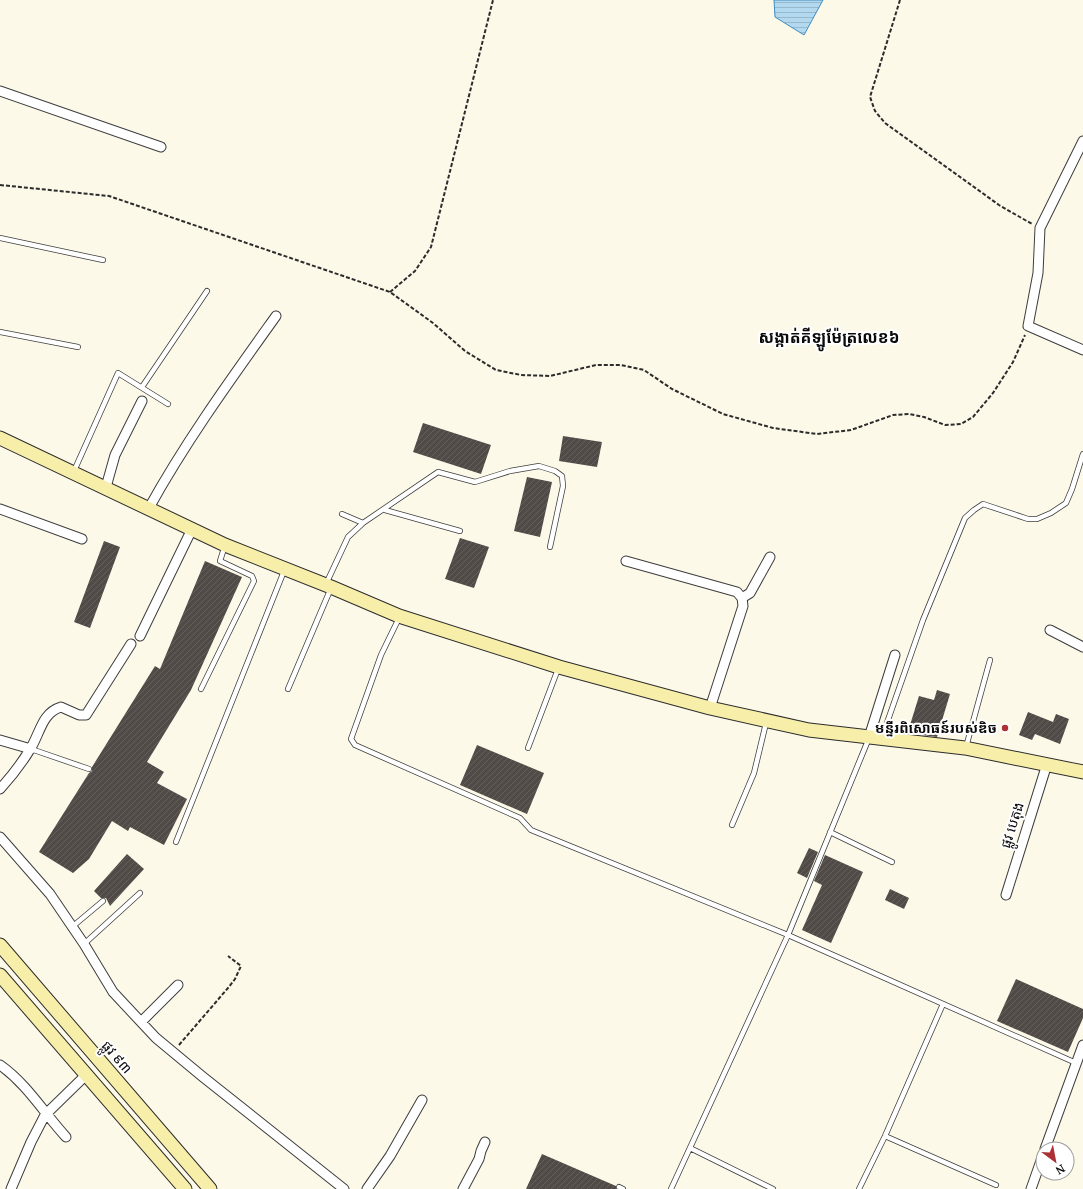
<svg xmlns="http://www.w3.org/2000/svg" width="1083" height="1189" font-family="'PT Serif','Noto Sans Khmer',serif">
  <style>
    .water { fill: url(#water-rules); stroke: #418dbf }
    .building { fill: url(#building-hatch) }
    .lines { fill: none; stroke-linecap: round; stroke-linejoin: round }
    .lane-casing { stroke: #3d3d3d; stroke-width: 6 }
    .street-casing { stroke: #3d3d3d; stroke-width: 11 }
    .secondary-casing { stroke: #2c2c2c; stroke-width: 15 }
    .path { stroke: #2c2c2c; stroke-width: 2; stroke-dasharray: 4 2; stroke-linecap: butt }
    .lane { stroke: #fff; stroke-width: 4.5 }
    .street { stroke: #fff; stroke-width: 9 }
    .secondary { stroke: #f7eeaa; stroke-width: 13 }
    .poi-dot { fill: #ab3137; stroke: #fff; stroke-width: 1.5 }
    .labels { text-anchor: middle; stroke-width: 4; stroke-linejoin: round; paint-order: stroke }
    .poi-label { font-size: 14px; font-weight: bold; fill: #0a0a0a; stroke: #fff; text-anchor: end }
    .street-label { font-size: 14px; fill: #0a0a0a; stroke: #fff }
    .quarter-label { font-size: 16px; font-weight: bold; fill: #0a0a0a; stroke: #fff }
  </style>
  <defs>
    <pattern id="water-rules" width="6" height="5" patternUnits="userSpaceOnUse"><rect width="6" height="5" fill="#b2d9ef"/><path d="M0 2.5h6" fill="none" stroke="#98b9cc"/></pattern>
    <pattern id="building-hatch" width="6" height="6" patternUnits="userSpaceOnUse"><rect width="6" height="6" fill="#514b47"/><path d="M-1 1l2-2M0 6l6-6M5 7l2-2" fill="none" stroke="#65605d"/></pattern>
  </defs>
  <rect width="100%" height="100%" fill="#fdf9e9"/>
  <!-- water -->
  <path class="water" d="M774,0H823L804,35L775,17Z"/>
  <!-- building -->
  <path class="building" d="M423,423L491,445L481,474L413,452Z
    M563,436L602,442L597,467L559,461Z
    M527,477L552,482L540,537L514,531Z
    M460,538L489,547L474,588L445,579Z
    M104,541L120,547L90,628L74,622Z
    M205,561L242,577L191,690L147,762L164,772L157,783L187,799L164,845L130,827L128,831L112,821L89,859L73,873L39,852L89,773L92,771V767L155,666L160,669Z
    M937,690L950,694L937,737L922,735L924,729L910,725L919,696L934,700Z
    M1028,712L1053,722L1056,714L1069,719L1060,744L1035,734L1032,740L1019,735Z
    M477,745L544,773L527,814L460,785Z
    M809,848L818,852L807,878L797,873Z
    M127,854L144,869L110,906L106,898H101L94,891Z
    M825,855L863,872L831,943L802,930L822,885L814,881Z
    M890,889L909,898L904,909L885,900Z
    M1016,979L1083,1009V1018L1068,1052L997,1021Z
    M542,1154L616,1186V1189H526Z"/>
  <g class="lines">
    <defs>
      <path id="lane" d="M0,238L103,260
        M0,332L78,347
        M142,387L207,291
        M74,471L118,373L168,404
        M385,510L460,531
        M342,514L363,523
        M326,584L348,537L363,523L438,472L475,482L510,471L539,466L555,471L562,476L563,486L550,547
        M399,618L381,655L351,739L355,745L520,818L531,830L788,935L869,738
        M201,689L254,581L252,576L220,561L225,545
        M288,689L331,588
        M882,737L923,620L965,518L974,510L983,504L1028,519H1037L1051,513L1066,503L1072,489L1083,454
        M966,747L990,660
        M528,748L558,669
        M31,749L89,769
        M732,825L754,773L766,723
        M830,832L892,862
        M176,842L284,571
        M72,927L103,901
        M84,944L140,893
        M885,1136L996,1185
        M690,1148L773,1189
        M619,1187L623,1189
        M671,1189L788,935L1076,1063
        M859,1189L885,1136L943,1004"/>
      <path id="street" d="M0,91L161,147
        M1083,141L1040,228L1038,273L1028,326L1083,350
        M106,487L115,455L142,401
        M149,508C186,441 231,379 276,316
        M0,509L82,539
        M626,561L737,592L742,598L743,606L710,708
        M742,598L750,593L770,557
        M1050,630L1083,647
        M140,636L192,529
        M869,737L895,655
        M0,740L31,749
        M0,789C11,777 21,764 29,751C40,735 41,713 61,707L79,715H86L131,644
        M0,837L50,894L84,944L113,992L141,1022L156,1038L203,1077L344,1189
        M1006,895L1047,764
        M141,1022L178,985
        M0,1065C27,1084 44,1113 66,1137
        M1045,1149L1083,1045
        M11,1189L31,1142L45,1115L86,1075
        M367,1189L390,1156L422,1100
        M463,1189L479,1159L481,1151L485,1142
        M1031,1189L1043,1155"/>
      <path id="secondary" d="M0,438L225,545L331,587L399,616L559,667L710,708L809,730L965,748L1083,772
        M0,945L210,1189
        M0,975L185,1189"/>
    </defs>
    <!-- lane casing -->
    <use href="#lane" class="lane-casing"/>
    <!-- street casing -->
    <use href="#street" class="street-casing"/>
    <!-- secondary casing -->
    <use href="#secondary" class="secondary-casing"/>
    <!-- path -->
    <path class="path" d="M900,0L870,97L875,111L885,123L999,205L1032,224
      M0,185L109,196L390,292L433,323L465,351L496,370L521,375L550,376L596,365H621L644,370L672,389L723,414L773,428L817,434L851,430L893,415L909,414L924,417L945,425L961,424L973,417L993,393L1013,362L1025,335
      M390,292L415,271L431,247L493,0
      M179,1045L228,988L235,979L241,966L228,956"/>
    <!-- lane -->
    <use href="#lane" class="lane"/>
    <!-- street -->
    <use href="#street" class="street"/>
    <!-- secondary -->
    <use href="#secondary" class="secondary"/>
  </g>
  <!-- markers -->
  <circle class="poi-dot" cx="1005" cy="728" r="4"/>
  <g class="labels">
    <!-- poi labels -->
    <g class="poi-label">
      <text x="997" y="733">មន្ទីរពិសោធន៍របស់ឌិច</text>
    </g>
    <!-- street labels -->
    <g class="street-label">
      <text transform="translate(1012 825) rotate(-72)" y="5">ផ្លូវ បេតុង</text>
      <text transform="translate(117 1057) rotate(49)" y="5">ផ្លូវ ៩៣</text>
    </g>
    <!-- quarter labels -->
    <g class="quarter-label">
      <text x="829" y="343">សង្កាត់គីឡូម៉ែត្រលេខ៦</text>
    </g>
  </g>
  <!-- north arrow -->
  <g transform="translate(1055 1161) rotate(148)"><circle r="19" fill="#ffffff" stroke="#9d9d9d"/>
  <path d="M0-3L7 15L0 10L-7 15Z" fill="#ab3137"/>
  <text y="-6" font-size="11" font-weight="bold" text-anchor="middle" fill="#0a0a0a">N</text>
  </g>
</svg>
